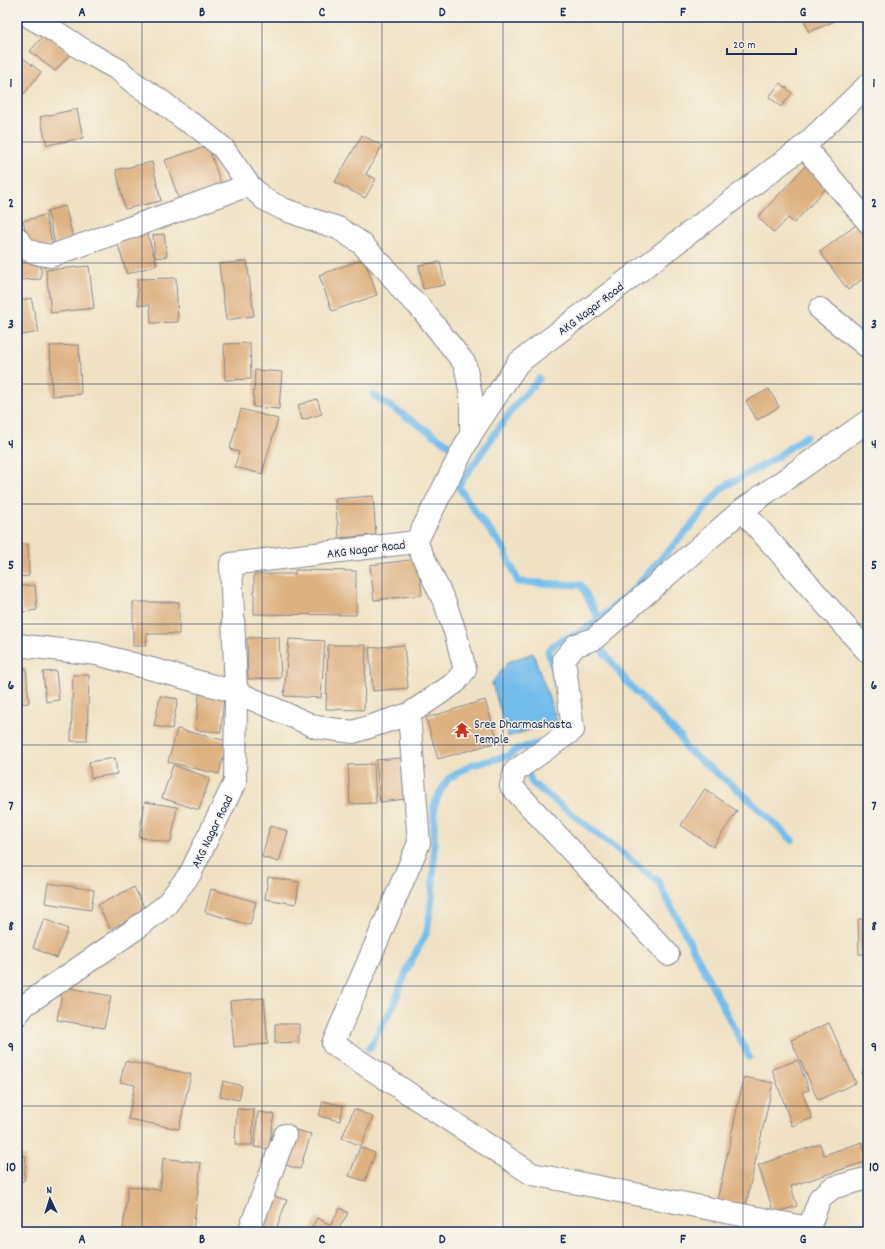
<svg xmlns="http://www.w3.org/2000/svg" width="885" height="1249" font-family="Dekko,sans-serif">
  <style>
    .water { fill: #73bdec; stroke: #4776a5 }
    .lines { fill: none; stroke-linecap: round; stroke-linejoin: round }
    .stream { stroke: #73bdec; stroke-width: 7 }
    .building { fill: #deb180 }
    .minor-casing { stroke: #858890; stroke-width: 24 }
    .minor { stroke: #fff; stroke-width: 22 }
    .grid { fill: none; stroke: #1b2f5e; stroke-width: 1; stroke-opacity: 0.55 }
    .labels { text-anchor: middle; stroke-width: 3; stroke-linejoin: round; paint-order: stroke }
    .street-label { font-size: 13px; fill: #1b2f5e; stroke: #f7f3e8 }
    .poi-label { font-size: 13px; fill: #1b2f5e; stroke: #f7f3e8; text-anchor: start }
    .neatline { fill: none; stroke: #1b2f5e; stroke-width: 1.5 }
    .grid-label { font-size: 13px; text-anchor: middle; font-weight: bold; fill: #1b2f5e }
  </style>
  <rect width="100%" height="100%" fill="#f7f3e8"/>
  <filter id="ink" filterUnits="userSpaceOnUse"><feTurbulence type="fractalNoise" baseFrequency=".025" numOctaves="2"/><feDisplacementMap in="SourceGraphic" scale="8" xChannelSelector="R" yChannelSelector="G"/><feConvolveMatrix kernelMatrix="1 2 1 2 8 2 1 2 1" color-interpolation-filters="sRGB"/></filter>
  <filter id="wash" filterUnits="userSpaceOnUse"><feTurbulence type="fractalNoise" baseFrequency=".012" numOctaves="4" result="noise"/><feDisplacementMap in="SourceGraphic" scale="16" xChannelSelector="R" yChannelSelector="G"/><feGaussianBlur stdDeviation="0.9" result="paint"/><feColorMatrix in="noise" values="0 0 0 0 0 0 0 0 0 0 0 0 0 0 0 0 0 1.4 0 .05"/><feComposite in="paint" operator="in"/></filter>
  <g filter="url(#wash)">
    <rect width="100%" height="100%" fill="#efe1c3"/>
    <!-- water -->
    <path class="water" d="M533,653L557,721L508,737L492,683L508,662Z"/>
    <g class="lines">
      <!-- stream -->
      <path class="stream" d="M539,379L514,407L458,486L477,514L503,547L518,582L581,585L599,619
        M373,395L449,445
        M594,640L628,683L681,738L686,749L741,792L792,840
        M558,685L548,651L555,644L589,627L630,593L690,527L722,488L774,459L806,436
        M529,775L532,783L658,881L749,1057
        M369,1049L393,1006L409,965L427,932L432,898L434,860V806L440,792L448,779L471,765L508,756L517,749L542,742"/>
    </g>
    <g id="blocks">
      <!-- building -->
      <path class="building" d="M803,17H833L835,21L809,32Z
        M46,33L71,53L55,71L30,51Z
        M18,54L41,72L24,94L17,88V56Z
        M780,83L792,93L781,107L769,97Z
        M77,109L83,138L47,145L40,117Z
        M362,135L382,146L366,174L376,179L365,198L335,182Z
        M208,146L222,187L180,202L165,160Z
        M152,162L161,201L125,209L116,170Z
        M809,162L831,183L794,223L788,218L774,233L758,217Z
        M65,206L73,238L55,243L47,211Z
        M45,215L53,245L31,250L23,221Z
        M860,222L868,233V275L848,290L820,252Z
        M147,233L157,265L127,274L117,242Z
        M164,234L167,256L155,258L153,235Z
        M17,258H41V279L17,280Z
        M364,259L377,295L332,311L319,275Z
        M247,261L254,316L226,320L219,264Z
        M440,262L445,285L423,289L419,265Z
        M89,266L94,308L51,313L46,270Z
        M176,278L178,322L151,323L150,305H138L137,279Z
        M31,298L39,332L17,336V301Z
        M250,343L251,379L225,380L224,344Z
        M79,345L81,394L52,396L50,346Z
        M255,370L282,372L279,409L253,407Z
        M769,389L779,407L757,420L746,401Z
        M317,399L322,414L302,420L298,405Z
        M241,409L278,419L262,474L235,467L239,452L230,449Z
        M373,496L376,535L339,538L335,499Z
        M28,544L29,576L17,577V545Z
        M418,559L422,595L374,600L370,565Z
        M295,570L356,571V615L254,614V574H295Z
        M35,585L37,610L22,612L20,586Z
        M133,602H179V634H147L146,646H133Z
        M279,637L281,678L248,679L247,638Z
        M289,639L325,641L321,698L284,696Z
        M328,645H366L364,710L326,709Z
        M404,645L408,688L373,691L369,648Z
        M26,668L29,703L17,704V669Z
        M56,671L59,700L46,702L43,672Z
        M73,675H89L87,741H71Z
        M199,694L224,696L221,732L196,730Z
        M160,696L178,699L172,729L154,726Z
        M485,700L498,742L438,759L426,718Z
        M177,729L227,741L219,774L168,762Z
        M115,758L117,774L91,778L89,762Z
        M401,758L405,799L380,802L376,760Z
        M374,764L376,803L350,804L348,765Z
        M173,765L210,778L199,810L162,798Z
        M705,789L737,811L713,847L681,825Z
        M145,802L177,807L171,843L139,837Z
        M270,826L288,831L279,862L262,857Z
        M268,877L299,882L296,904L265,899Z
        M48,883L94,890L91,910L45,903Z
        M134,887L146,911L110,929L98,905Z
        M211,889L256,902L250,925L205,912Z
        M44,919L68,929L57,958L33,948Z
        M858,919H868V954H859Z
        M63,987L111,996L104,1028L57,1020Z
        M264,998L268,1044L234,1047L230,1001Z
        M829,1023L856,1083L818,1100L791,1040Z
        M275,1024H299V1042L275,1043Z
        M798,1060L809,1090L802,1092L812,1118L792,1126L772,1069Z
        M125,1061L191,1074L179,1129L128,1119L135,1085L120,1082Z
        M868,1071V1093L862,1072Z
        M744,1077L773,1083L745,1208L717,1201Z
        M223,1081L242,1086L239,1100L220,1096Z
        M323,1101L343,1106L340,1121L319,1116Z
        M237,1109L254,1110L252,1145H235Z
        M354,1109L373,1117L361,1146L342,1138Z
        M258,1112L274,1114L269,1149L254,1147Z
        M296,1130L311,1134L300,1169L285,1165Z
        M862,1142L868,1161L791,1186L797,1206L774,1213L758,1165L820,1144L824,1155Z
        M360,1147L375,1153L365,1181L349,1176Z
        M17,1155L26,1156L24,1181H17Z
        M163,1158L201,1163L193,1232H116V1229L123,1230L128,1186L160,1190Z
        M273,1196L287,1200L275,1232H260Z
        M17,1206H20L19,1226H17Z
        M340,1208L348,1213L338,1230L341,1232H309L317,1218L331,1225Z"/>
    </g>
  </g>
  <g filter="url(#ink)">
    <use href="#blocks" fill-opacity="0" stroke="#858890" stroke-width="1"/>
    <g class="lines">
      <defs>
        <path id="minor" d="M30,17L56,32L85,51L119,70L134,83L161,101L184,119L200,129L223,148L249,185L264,199L283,209L316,221L338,228L361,243L386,269L403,291L420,307L465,364L471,395V434
          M804,146L868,222
          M17,238C26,253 35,253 51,256L249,185
          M820,309L868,347
          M742,510L868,652
          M17,645L97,654L236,692L316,727L353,732L409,714L455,683L465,670L456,635L445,603L416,542
          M409,714L419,843L333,1044L532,1174L809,1228
          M668,954L511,786L515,771L573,730L564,659L576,645L594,639L742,510L868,421
          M17,1015L25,1005L134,930L166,905L190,874L235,782L236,692L231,564L416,542L471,434L518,363L804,146L868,85
          M249,1232L285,1135
          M810,1232L809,1228L820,1198L832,1188L868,1178"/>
      </defs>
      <!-- minor casing -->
      <use href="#minor" class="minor-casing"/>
      <!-- minor -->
      <use href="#minor" class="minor"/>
    </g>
  </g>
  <!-- grid -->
  <path class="grid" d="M142,17V1232M262,17V1232M382,17V1232M503,17V1232M623,17V1232M743,17V1232M17,142H868M17,263H868M17,384H868M17,504H868M17,624H868M17,745H868M17,866H868M17,986H868M17,1106H868"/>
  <!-- icons -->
  <defs>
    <symbol id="temple-bare" viewBox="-9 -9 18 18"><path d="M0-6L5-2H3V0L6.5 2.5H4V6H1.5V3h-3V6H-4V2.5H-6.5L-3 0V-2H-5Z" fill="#c8321e" stroke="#f7f3e8" stroke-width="2.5" paint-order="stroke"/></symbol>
  </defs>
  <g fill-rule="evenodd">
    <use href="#temple-bare" x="451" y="719" width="22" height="22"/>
  </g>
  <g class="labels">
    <!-- street labels -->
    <g class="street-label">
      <text transform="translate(590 308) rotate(-37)" y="5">AKG Nagar Road</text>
      <text transform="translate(366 548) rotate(-7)" y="5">AKG Nagar Road</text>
      <text transform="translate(211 831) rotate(-64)" y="5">AKG Nagar Road</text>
    </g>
    <!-- poi labels -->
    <g class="poi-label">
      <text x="474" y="728">Sree Dharmashasta<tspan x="474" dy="15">Temple</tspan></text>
    </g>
  </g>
  <!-- margin -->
  <rect width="885" height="1249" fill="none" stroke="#f7f3e8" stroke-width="44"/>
  <!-- north arrow -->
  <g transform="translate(50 1199) rotate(356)" stroke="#f7f3e8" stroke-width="3" paint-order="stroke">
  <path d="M0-3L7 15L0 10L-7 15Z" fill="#1b2f5e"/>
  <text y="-6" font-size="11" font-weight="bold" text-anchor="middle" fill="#1b2f5e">N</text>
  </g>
  <!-- scale -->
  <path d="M727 48v6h69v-6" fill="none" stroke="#1b2f5e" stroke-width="2"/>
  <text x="733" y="48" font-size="12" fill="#1b2f5e" stroke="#f7f3e8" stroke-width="3" paint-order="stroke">20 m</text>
  <rect x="22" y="22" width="841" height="1205" class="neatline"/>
  <g class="grid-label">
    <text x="82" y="16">A</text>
    <text x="202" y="16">B</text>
    <text x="322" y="16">C</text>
    <text x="442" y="16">D</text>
    <text x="563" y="16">E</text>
    <text x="683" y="16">F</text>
    <text x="803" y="16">G</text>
    <text x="11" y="87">1</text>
    <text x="874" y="87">1</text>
    <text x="11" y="207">2</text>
    <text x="874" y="207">2</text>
    <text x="11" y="328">3</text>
    <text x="874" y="328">3</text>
    <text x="11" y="448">4</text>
    <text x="874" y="448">4</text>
    <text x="11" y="569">5</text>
    <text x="874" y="569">5</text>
    <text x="11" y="689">6</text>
    <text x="874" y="689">6</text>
    <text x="11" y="810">7</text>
    <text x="874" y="810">7</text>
    <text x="11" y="930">8</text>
    <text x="874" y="930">8</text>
    <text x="11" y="1051">9</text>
    <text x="874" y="1051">9</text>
    <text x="11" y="1171">10</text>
    <text x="874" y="1171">10</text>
    <text x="82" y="1243">A</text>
    <text x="202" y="1243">B</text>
    <text x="322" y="1243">C</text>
    <text x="442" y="1243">D</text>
    <text x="563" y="1243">E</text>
    <text x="683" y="1243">F</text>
    <text x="803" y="1243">G</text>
  </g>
</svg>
